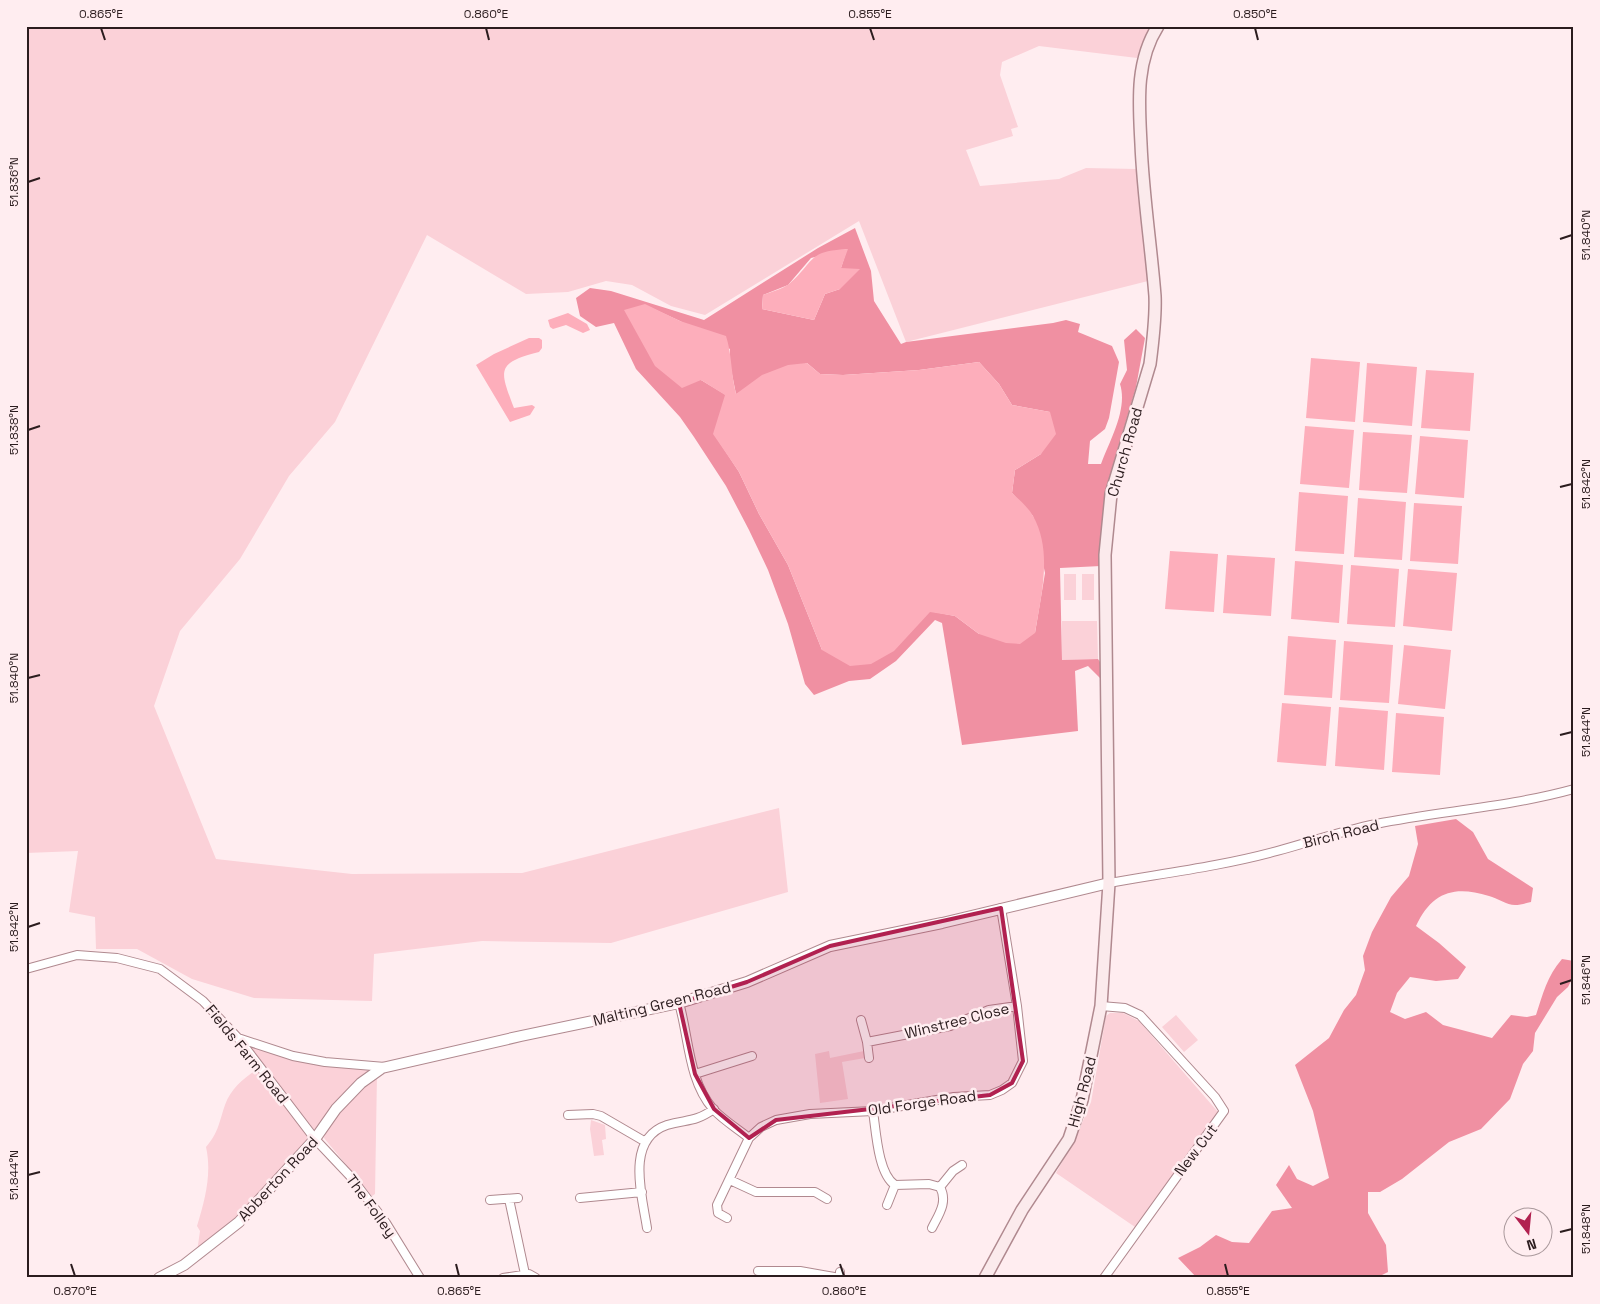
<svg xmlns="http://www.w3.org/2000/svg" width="1600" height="1304" font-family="'Space Grotesk',sans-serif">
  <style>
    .green { fill: #fbd1d8 }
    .forest { fill: #f090a2; fill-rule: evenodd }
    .water { fill: #fdaebb }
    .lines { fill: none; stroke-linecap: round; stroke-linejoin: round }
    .minor-casing { stroke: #b0898f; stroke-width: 10 }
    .tertiary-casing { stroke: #b0898f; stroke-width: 12 }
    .secondary-casing { stroke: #b0898f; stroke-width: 14 }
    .minor { stroke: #fff; stroke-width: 8 }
    .tertiary { stroke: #fff; stroke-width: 10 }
    .secondary { stroke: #fbeaec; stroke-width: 11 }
    .marked { fill: #b12150; fill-opacity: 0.2; stroke: #b12150; stroke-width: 4; stroke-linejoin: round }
    .ticks { fill: none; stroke: #2b1c1e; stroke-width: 2 }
    .labels { text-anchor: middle; stroke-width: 5; stroke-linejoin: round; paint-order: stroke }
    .street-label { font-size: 15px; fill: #2b1c1e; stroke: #ffedf0 }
    .neatline { fill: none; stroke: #2b1c1e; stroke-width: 2 }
    .ticks-label { font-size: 12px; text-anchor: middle; fill: #2b1c1e }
  </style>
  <rect width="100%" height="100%" fill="#ffedf0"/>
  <!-- green -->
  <path class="green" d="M26,26H1152L1137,58L1039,46L1002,62L1000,75L1018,127L1011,129L1013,136L966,150L980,186L1059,179L1086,168L1137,169L1148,281L906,342L859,221L705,315L671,306L632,285L606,281L568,292L526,294L427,235L335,422L289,476L240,559L180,631L154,706L216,859L352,874L522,873L779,808L788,892L611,943L482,941L374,954L372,1001L254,998L192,979L137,949H96L95,917L69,912L78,851L26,853Z
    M1064,574H1076V600H1064Z
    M1082,574H1094V600H1082Z
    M1062,621H1097L1098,659L1062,660Z
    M1110,1013H1123L1139,1021L1218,1112L1135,1227L1056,1173L1076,1137L1091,1102L1106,1016Z
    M1176,1015L1198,1040L1184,1052L1162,1027Z
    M244,1044L332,1067L370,1070L313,1131Z
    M829,1051L830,1058L864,1051L865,1058L842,1062L848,1099L820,1103L815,1054Z
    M259,1068L309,1135L308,1141L229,1226L197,1252L200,1231L197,1226C205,1200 212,1174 206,1147C219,1132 219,1122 225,1105C231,1088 244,1078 259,1068Z
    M377,1074L375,1194L372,1196L324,1138L325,1132L360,1087Z
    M591,1120L605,1125L606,1139L602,1140L604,1155L594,1156L590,1129Z"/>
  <!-- forest -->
  <path class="forest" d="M855,228L871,271L874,301L901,344L906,342L1053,323L1066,320L1080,324L1078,332L1112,346L1119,362L1109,418L1105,429L1090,441L1088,464H1101C1110,440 1128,409 1120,384L1127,370L1124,340L1136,329L1145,338L1136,387L1107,485L1103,511L1101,566L1060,568L1062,660L1098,659L1102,665L1101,679L1088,666L1075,671L1078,731L962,745L942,623L935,620L896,661L870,679L849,681L814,695L805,684L788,624L768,570L749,530L726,486L694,437L680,417L636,369L614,323L596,327L580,316L576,298L590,288L611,291L704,320L818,248ZM847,249L841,268L840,289L825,294L814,320L762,309L763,295L788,285L811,258ZM645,305L680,321L730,349V364L736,394L807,363L820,374L843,375L919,370L979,362L999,384L1012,405L1050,412L1041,454L1015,470L1012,493L1033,516L1045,573L1035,633L979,634L955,616L929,611L917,624L822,650L788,565L759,514L739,472L714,434L726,395L701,380Z
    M1456,819L1473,832L1488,859L1533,888L1531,902C1526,903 1520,905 1515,905C1507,905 1497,898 1489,896C1454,885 1432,892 1416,926L1439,943L1466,967L1458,979L1436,981L1410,977L1397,993L1390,1012L1405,1019L1426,1012L1443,1025L1492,1038L1511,1015L1527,1017L1536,1015C1543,994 1547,976 1562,959L1574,961V975L1568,987L1557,997L1535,1033L1533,1051L1523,1064L1510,1099L1481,1129L1449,1142L1402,1179L1380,1192H1368V1213L1386,1245L1388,1272L1380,1276L1359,1275L1357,1278H1197L1178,1258L1200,1247L1216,1235L1232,1242L1249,1243L1272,1211L1292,1208L1276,1185L1289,1165L1297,1179L1313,1186L1329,1178L1313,1111L1295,1065L1329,1038L1344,1010L1356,995L1365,970L1363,956L1372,932L1391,897L1409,876L1418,844L1415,826Z"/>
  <!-- water -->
  <path class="water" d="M848,249L841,268L860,269L840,289L825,294L814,320L762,309L763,295C771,292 782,289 789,284C815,262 806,251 848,249Z
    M645,304L680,321L726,336C732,354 731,375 736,394L762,375L788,365L807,363L820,374L843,375L919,370L979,362L999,384L1012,405L1050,412L1056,434L1041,454L1015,470L1012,493C1019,500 1028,507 1033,516C1053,551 1041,596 1035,633L1020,644L1006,643L979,634L955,616L930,612L894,651L871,664L850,666L822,650L788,565L759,514L739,472L713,434L725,395L701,380L682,388L655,366L624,310Z
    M568,313L587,324L590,330L583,333L566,325L553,329L550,327L548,320Z
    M529,338H539L542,340V348L539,352C495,363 500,371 514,408L532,405L535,407L530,415L510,422L476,365L494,354Z
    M1311,358L1360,362L1355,422L1306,418Z
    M1367,363L1417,367L1412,426L1363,422Z
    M1426,370L1474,373L1470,431L1421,428Z
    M1305,426L1354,430L1349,488L1300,484Z
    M1363,432L1412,435L1407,493L1359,490Z
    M1420,436L1468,440L1464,498L1415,494Z
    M1299,492L1348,496L1344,554L1295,551Z
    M1358,498L1406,502L1402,560L1354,557Z
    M1414,503L1462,506L1458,564L1410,561Z
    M1170,551L1218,554L1214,612L1165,609Z
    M1227,555L1275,558L1271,616L1223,613Z
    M1295,561L1343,565L1339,623L1291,619Z
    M1351,565L1399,569L1395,627L1347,624Z
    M1408,569L1457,573L1452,631L1403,626Z
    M1288,636L1336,640L1332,698L1284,695Z
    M1344,641L1393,645L1389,703L1340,700Z
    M1404,645L1451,650L1445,709L1398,704Z
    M1282,703L1331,707L1326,766L1277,762Z
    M1339,707L1388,711L1384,770L1335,766Z
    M1396,713L1444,717L1440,775L1392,772Z"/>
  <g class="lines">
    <defs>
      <path id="minor" d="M1109,883C1166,873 1222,866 1277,851C1310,842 1342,831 1376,824C1441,811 1509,807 1574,789
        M26,969L77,955L117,958L160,969L203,1001L238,1038L315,1139L350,1176L386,1223L420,1278
        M679,1003C689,1037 688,1080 713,1109C723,1120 738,1129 749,1138
        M1101,1006L1125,1008L1140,1015L1215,1097L1224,1111L1104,1278
        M861,1020L867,1042L950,1026L989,1010L1017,1006
        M238,1038L293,1056L325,1062L385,1067
        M867,1042L869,1058
        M695,1074L752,1056
        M873,1111C876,1131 878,1174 895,1185L929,1184L940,1187C948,1202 939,1214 932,1228
        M568,1115L593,1114L601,1116L644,1141
        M730,1180L756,1192H815L827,1199
        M940,1187L953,1171L962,1165
        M580,1198L642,1192
        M509,1199L525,1274
        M490,1200L518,1198
        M887,1205L895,1185
        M727,1218L718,1213L717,1205L749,1138L761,1127L776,1120L810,1114L873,1111L954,1097L990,1095L1002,1090L1012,1083L1023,1061L1017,1006L1001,908
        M647,1228C642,1195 625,1139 667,1125C687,1119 694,1123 714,1109
        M758,1271H765L766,1278
        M765,1271H800L840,1278V1272
        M503,1278L529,1274L536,1278"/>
      <path id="tertiary" d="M159,1278L184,1265L239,1222L315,1139L336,1109L361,1083L382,1068L521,1036L679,1003L747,982L830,946L942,923L1109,883"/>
      <path id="secondary" d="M985,1278L1022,1210L1069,1139L1082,1100L1101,1006L1109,883L1105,555L1111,494L1150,364C1153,341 1156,318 1155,296C1151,245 1143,195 1141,144C1139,104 1135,62 1158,26"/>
    </defs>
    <!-- minor casing -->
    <use href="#minor" class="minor-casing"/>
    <!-- tertiary casing -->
    <use href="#tertiary" class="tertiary-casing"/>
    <!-- secondary casing -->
    <use href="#secondary" class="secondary-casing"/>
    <!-- minor -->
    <use href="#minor" class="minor"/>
    <!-- tertiary -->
    <use href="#tertiary" class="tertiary"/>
    <!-- secondary -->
    <use href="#secondary" class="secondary"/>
  </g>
  <!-- marked area -->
  <path class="marked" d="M1001,908L1023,1061L1012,1083L990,1095L776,1120L749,1138L714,1109L695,1074L679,1003L747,982L830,946Z"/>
  <!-- ticks -->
  <path class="ticks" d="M101,28L105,40M486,28L489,40M870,28L874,40M1255,28L1258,40M28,182L40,178M1560,239L1572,235M28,430L40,426M1560,487L1572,484M28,678L40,675M1560,735L1572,732M28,927L40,923M1560,984L1572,980M28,1175L40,1172M1560,1232L1572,1229M71,1264L75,1276M456,1264L459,1276M840,1264L844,1276M1225,1264L1228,1276"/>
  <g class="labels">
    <!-- street labels -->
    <g class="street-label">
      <text transform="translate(1125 452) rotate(-74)" y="5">Church Road</text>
      <text transform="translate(1341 834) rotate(-14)" y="5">Birch Road</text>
      <text transform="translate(662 1004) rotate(-14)" y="5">Malting Green Road</text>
      <text transform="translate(957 1021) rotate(-14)" y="5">Winstree Close</text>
      <text transform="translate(247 1054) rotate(51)" y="5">Fields Farm Road</text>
      <text transform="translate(1082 1092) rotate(-75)" y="5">High Road</text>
      <text transform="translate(922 1103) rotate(-8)" y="5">Old Forge Road</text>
      <text transform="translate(1196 1150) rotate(-53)" y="5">New Cut</text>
      <text transform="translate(278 1179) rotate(-47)" y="5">Abberton Road</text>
      <text transform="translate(371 1206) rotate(54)" y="5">The Folley</text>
    </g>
  </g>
  <!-- border -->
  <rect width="1600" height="1304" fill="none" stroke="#ffedf0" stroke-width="55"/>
  <!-- north arrow -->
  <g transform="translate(1528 1232) rotate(164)"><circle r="24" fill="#ffedf0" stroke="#aa999c"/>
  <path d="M0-4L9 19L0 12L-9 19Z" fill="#b12150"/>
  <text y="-8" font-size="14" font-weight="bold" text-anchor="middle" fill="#2b1c1e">N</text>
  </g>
  <rect x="28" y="28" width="1544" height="1248" class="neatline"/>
  <g class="ticks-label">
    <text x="101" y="18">0.865°E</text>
    <text x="486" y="18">0.860°E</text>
    <text x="870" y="18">0.855°E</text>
    <text x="1255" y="18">0.850°E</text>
    <text transform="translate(14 182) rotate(-90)" y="4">51.836°N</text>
    <text transform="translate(1586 235) rotate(-90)" y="4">51.840°N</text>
    <text transform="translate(14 430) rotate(-90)" y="4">51.838°N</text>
    <text transform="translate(1586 484) rotate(-90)" y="4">51.842°N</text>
    <text transform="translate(14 678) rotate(-90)" y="4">51.840°N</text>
    <text transform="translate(1586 732) rotate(-90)" y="4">51.844°N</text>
    <text transform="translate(14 927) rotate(-90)" y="4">51.842°N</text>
    <text transform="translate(1586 980) rotate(-90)" y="4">51.846°N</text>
    <text transform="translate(14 1175) rotate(-90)" y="4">51.844°N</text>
    <text transform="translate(1586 1229) rotate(-90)" y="4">51.848°N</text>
    <text x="75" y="1295">0.870°E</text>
    <text x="459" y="1295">0.865°E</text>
    <text x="844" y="1295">0.860°E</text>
    <text x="1228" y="1295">0.855°E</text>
  </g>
</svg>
